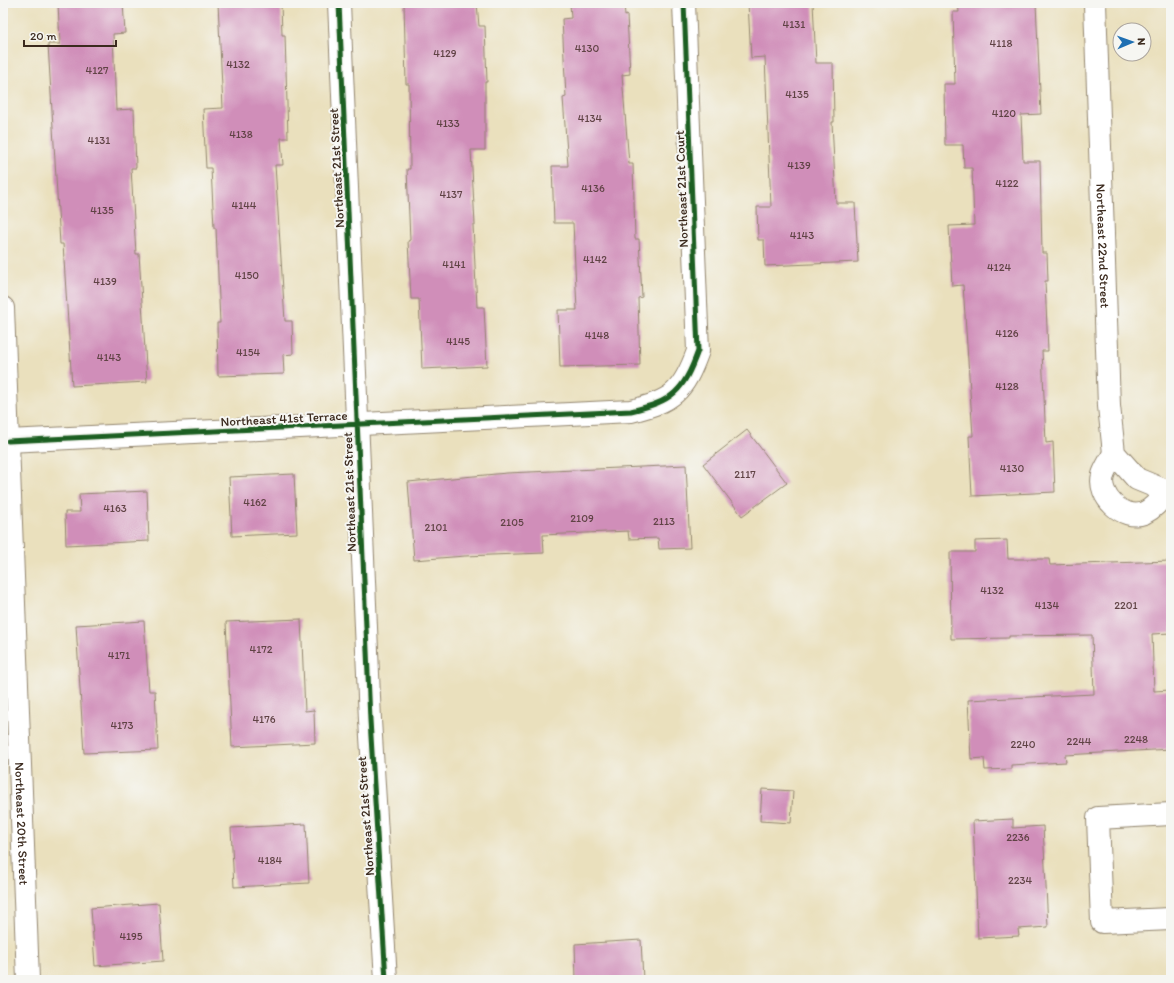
<svg xmlns="http://www.w3.org/2000/svg" width="1174" height="983" font-family="Itim,sans-serif">
  <style>
    .building { fill: #d08eb9 }
    .lines { fill: none; stroke-linecap: round; stroke-linejoin: round }
    .minor-casing { stroke: #92856e; stroke-width: 24 }
    .minor { stroke: #fff; stroke-width: 22 }
    .cycleway-casing { stroke: #f6f6f2; stroke-width: 8 }
    .cycleway { stroke: #1b5e20; stroke-width: 5 }
    .labels { text-anchor: middle; stroke-width: 4; stroke-linejoin: round; paint-order: stroke }
    .number-label { font-size: 11px; fill: #604345 }
    .street-label { font-size: 13px; fill: #3b2a1e; stroke: #f6f6f2 }
  </style>
  <rect width="100%" height="100%" fill="#f6f6f2"/>
  <filter id="ink" filterUnits="userSpaceOnUse"><feTurbulence type="fractalNoise" baseFrequency=".025" numOctaves="2"/><feDisplacementMap in="SourceGraphic" scale="8" xChannelSelector="R" yChannelSelector="G"/><feConvolveMatrix kernelMatrix="1 2 1 2 8 2 1 2 1" color-interpolation-filters="sRGB"/></filter>
  <filter id="wash" filterUnits="userSpaceOnUse"><feTurbulence type="fractalNoise" baseFrequency=".012" numOctaves="4" result="noise"/><feDisplacementMap in="SourceGraphic" scale="16" xChannelSelector="R" yChannelSelector="G"/><feGaussianBlur stdDeviation="0.9" result="paint"/><feColorMatrix in="noise" values="0 0 0 0 0 0 0 0 0 0 0 0 0 0 0 0 0 1.4 0 .05"/><feComposite in="paint" operator="in"/></filter>
  <g filter="url(#wash)">
    <rect width="100%" height="100%" fill="#eae0bd"/>
    <g id="blocks">
      <!-- building -->
      <path class="building" d="M58,3H123L125,33L113,34L116,110L134,109L136,168H131L136,254H139L147,382L72,386L63,244H60L48,44H60Z
        M218,3H281L282,35H285L288,138H281L283,165H275L285,321H292L293,354L283,355L284,374L218,376L217,323H220L216,228H214L211,168H206L203,109L223,108Z
        M404,3H477L479,26H485L487,82H485V150H471L475,225H473L477,307H484L487,366L422,369L419,299H411L408,241L410,240L407,169H410L409,84H406Z
        M570,3H624L625,16L627,15L630,74L622,75L629,164H633L635,239H639L642,297L638,298L640,365L560,367L558,310H577L573,223H554L552,166H568L563,98L566,97L562,19L571,18Z
        M748,3H813L816,63H833L834,122H832L836,203H855L858,262L765,266L764,240H758L757,207H771L765,57L751,58Z
        M958,3H1036L1041,114L1021,115L1023,161H1040L1042,253H1047L1048,281H1045L1048,351H1042L1046,443L1053,442L1055,492L972,496L969,436H973L963,285L952,286L949,226L974,225L972,168H964L963,145H945L944,84H955L953,12H959Z
        M747,430L787,483L742,516L703,464Z
        M686,465L690,548L659,549L658,538L629,539L628,531L543,535L544,553L465,556L414,560L408,482L507,473Z
        M294,474L297,533L232,536L229,477Z
        M147,491L149,541L66,545L65,512H80L79,494Z
        M1007,540L1008,559H1049L1050,565L1171,561V633L1152,634L1154,691L1171,690V749L1065,755L1066,762L1011,765V769L985,770L984,758L971,759L968,700L1094,694L1092,635L1009,636V638L951,639L950,552H975V541Z
        M301,619L305,711L314,710L315,743L232,747L226,622Z
        M144,621L149,691H155L158,750L84,753L76,625Z
        M762,789L793,791L791,823L760,821Z
        M1013,819V828L1043,826L1048,927L1018,929L1019,936L978,938L973,821Z
        M306,824L309,883L234,887L231,828Z
        M159,903L163,961L95,966L91,908Z
        M641,940L643,980H576L575,944Z"/>
    </g>
  </g>
  <g filter="url(#ink)">
    <use href="#blocks" fill-opacity="0" stroke="#92856e" stroke-width="1"/>
    <g class="lines">
      <defs>
        <g id="minor">
          <path d="M339,3L370,720L386,980"/>
          <path id="s1" d="M1095,3L1109,406L1114,453L1137,479L1171,493"/>
          <path id="s2" d="M3,308L28,980"/>
          <path d="M8,441L631,411C673,401 683,392 698,351L684,3"/>
          <path d="M1114,453C1111,460 1105,468 1103,475C1097,496 1123,521 1144,513C1154,508 1159,501 1166,492"/>
          <path d="M1171,814L1098,818L1102,922L1171,919"/>
        </g>
      </defs>
      <!-- minor casing -->
      <use href="#minor" class="minor-casing"/>
      <!-- minor -->
      <use href="#minor" class="minor"/>
      <defs>
        <path id="cycleway" d="M339,3L370,720L386,980
          M8,441L631,411C673,401 683,392 698,351L684,3"/>
      </defs>
      <!-- cycleway casing -->
      <use href="#cycleway" class="cycleway-casing"/>
      <!-- cycleway -->
      <use href="#cycleway" class="cycleway"/>
    </g>
  </g>
  <g class="labels">
    <!-- number labels -->
    <g class="number-label">
      <text x="794" y="28">4131</text>
      <text x="1001" y="47">4118</text>
      <text x="587" y="52">4130</text>
      <text x="445" y="57">4129</text>
      <text x="238" y="68">4132</text>
      <text x="97" y="74">4127</text>
      <text x="797" y="98">4135</text>
      <text x="1004" y="117">4120</text>
      <text x="590" y="122">4134</text>
      <text x="448" y="127">4133</text>
      <text x="241" y="138">4138</text>
      <text x="99" y="144">4131</text>
      <text x="799" y="169">4139</text>
      <text x="1007" y="187">4122</text>
      <text x="593" y="192">4136</text>
      <text x="451" y="198">4137</text>
      <text x="244" y="209">4144</text>
      <text x="102" y="214">4135</text>
      <text x="802" y="239">4143</text>
      <text x="595" y="263">4142</text>
      <text x="454" y="268">4141</text>
      <text x="999" y="271">4124</text>
      <text x="247" y="279">4150</text>
      <text x="105" y="285">4139</text>
      <text x="1007" y="337">4126</text>
      <text x="597" y="339">4148</text>
      <text x="458" y="345">4145</text>
      <text x="248" y="356">4154</text>
      <text x="109" y="361">4143</text>
      <text x="1007" y="390">4128</text>
      <text x="1012" y="472">4130</text>
      <text x="745" y="478">2117</text>
      <text x="255" y="506">4162</text>
      <text x="115" y="512">4163</text>
      <text x="582" y="522">2109</text>
      <text x="664" y="525">2113</text>
      <text x="512" y="526">2105</text>
      <text x="436" y="531">2101</text>
      <text x="992" y="594">4132</text>
      <text x="1047" y="609">4134</text>
      <text x="1126" y="609">2201</text>
      <text x="261" y="653">4172</text>
      <text x="119" y="659">4171</text>
      <text x="264" y="723">4176</text>
      <text x="122" y="729">4173</text>
      <text x="1136" y="743">2248</text>
      <text x="1079" y="745">2244</text>
      <text x="1023" y="748">2240</text>
      <text x="1018" y="841">2236</text>
      <text x="270" y="864">4184</text>
      <text x="1020" y="884">2234</text>
      <text x="131" y="940">4195</text>
    </g>
    <!-- street labels -->
    <g class="street-label">
      <text transform="translate(336 168) rotate(-93)" y="5">Northeast 21st Street</text>
      <text transform="translate(681 189) rotate(-92)" y="5">Northeast 21st Court</text>
      <text dy="5" stroke="none"><textPath href="#s1" startOffset="243">Northeast 22nd Street</textPath></text>
      <text transform="translate(284 418) rotate(-3)" y="5">Northeast 41st Terrace</text>
      <text transform="translate(349 492) rotate(-92)" y="5">Northeast 21st Street</text>
      <text transform="translate(365 816) rotate(-94)" y="5">Northeast 21st Street</text>
      <text dy="5" stroke="none"><textPath href="#s2" startOffset="516">Northeast 20th Street</textPath></text>
    </g>
  </g>
  <!-- margin -->
  <rect width="1174" height="983" fill="none" stroke="#f6f6f2" stroke-width="16"/>
  <!-- north arrow -->
  <g transform="translate(1132 42) rotate(88)"><circle r="19" fill="#f6f6f2" stroke="#aba49d"/>
  <path d="M0-3L7 15L0 10L-7 15Z" fill="#1f6fb2"/>
  <text y="-6" font-size="11" font-weight="bold" text-anchor="middle" fill="#3b2a1e">N</text>
  </g>
  <!-- scale -->
  <path d="M24 40v6h92v-6" fill="none" stroke="#3b2a1e" stroke-width="2"/>
  <text x="30" y="40" font-size="12" fill="#3b2a1e" stroke="#f6f6f2" stroke-width="3" paint-order="stroke">20 m</text>
</svg>
